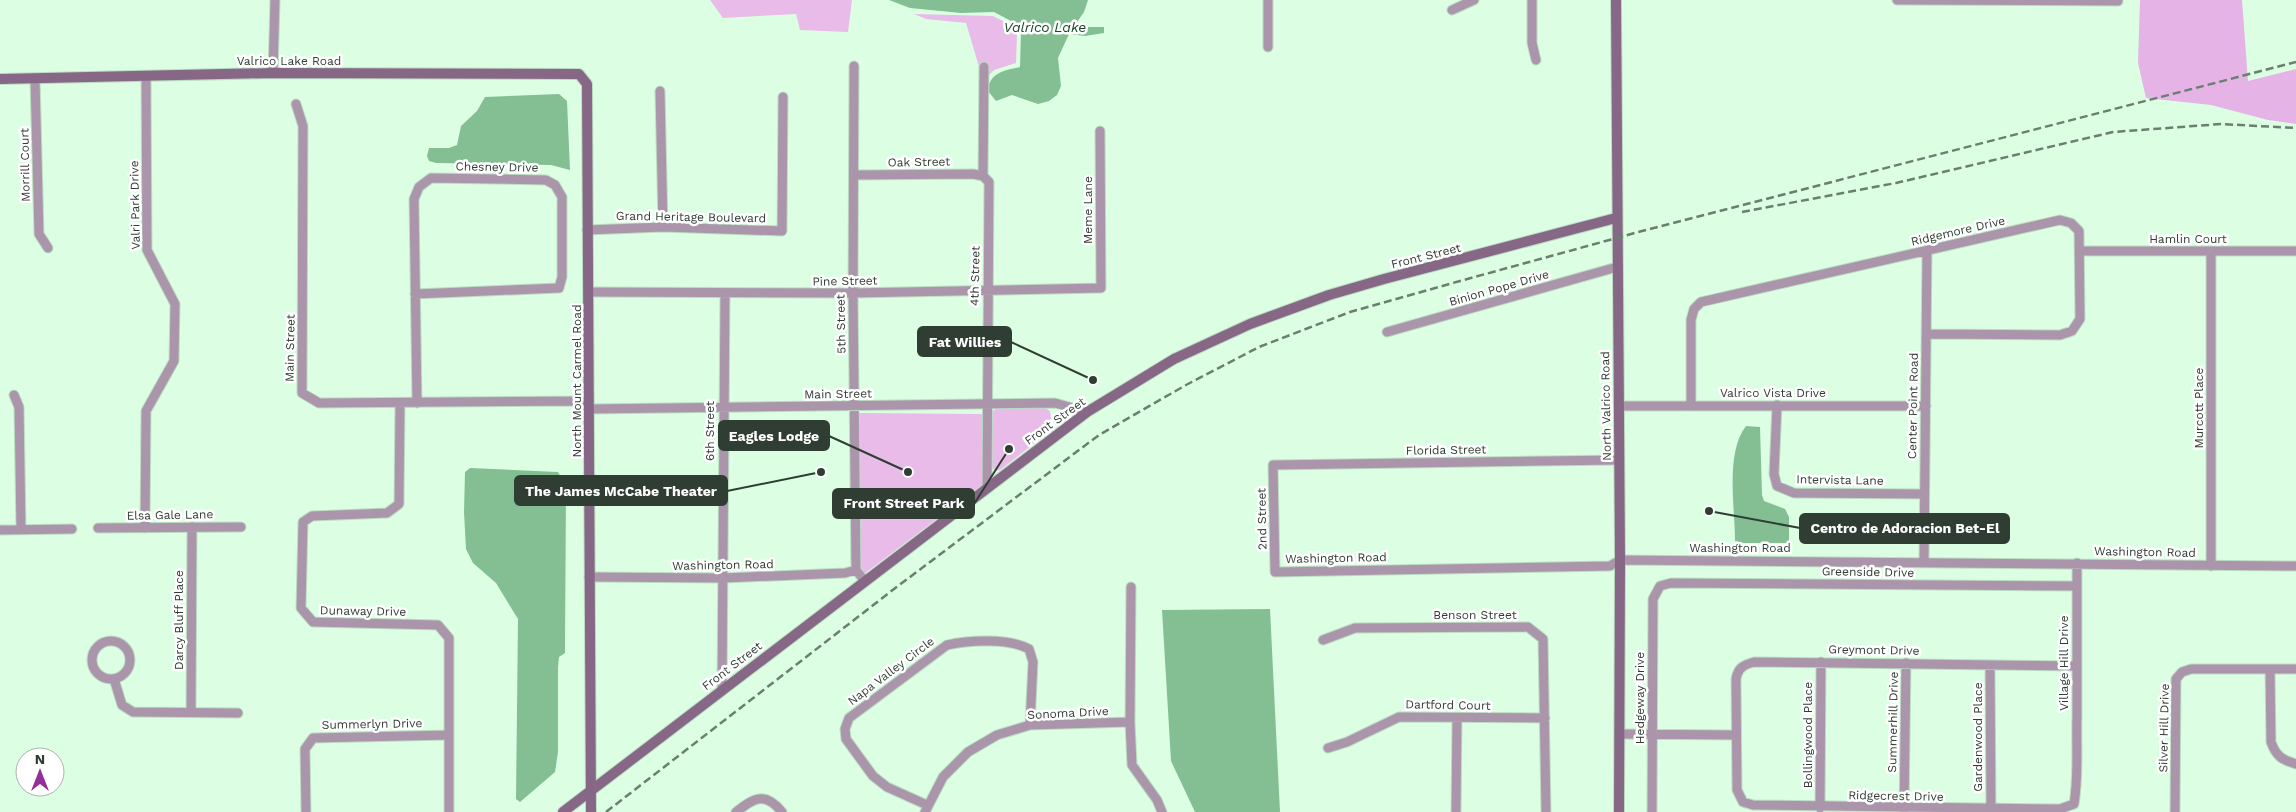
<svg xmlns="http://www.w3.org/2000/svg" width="2296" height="812" font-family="'Work Sans',sans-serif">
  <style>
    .green { fill: #e9bbe9 }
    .forest { fill: #e5b3e5 }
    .water { fill: #83bf93 }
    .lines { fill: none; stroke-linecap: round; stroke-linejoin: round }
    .street-casing { stroke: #bddcc4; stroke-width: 11 }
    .secondary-casing { stroke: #bddcc4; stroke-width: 12 }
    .street { stroke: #ab95ab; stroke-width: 9 }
    .secondary { stroke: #866786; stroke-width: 10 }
    .rail { stroke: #6a7f6f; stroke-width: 2.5; stroke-dasharray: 8 4; stroke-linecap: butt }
    .labels { text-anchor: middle; stroke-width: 5; stroke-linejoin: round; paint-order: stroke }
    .street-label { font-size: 12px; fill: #303d33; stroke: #fff }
    .water-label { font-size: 14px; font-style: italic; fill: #184528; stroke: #fff }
    .leader { fill: none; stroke: #303d33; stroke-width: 2 }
    .callout-dot { fill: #303d33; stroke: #fff; stroke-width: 2 }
    .callout { fill: #303d33; stroke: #303d33; stroke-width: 2 }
    .callout-label { font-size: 14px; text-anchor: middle; font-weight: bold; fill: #fff }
  </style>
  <rect width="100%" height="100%" fill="#dcffe4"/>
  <!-- green -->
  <path class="green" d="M710,0H852L848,32L800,30L796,14L723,18Z
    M914,14L993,16L1009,24L1017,33L1016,63L994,70L988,76V63H980V70L966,23L926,19Z
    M999,407H1043L1050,411L1052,426L1049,432L1000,470L995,471L992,467L991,416L993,411Z
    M859,413L982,414L983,484L864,574L860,563Z"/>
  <!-- forest -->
  <path class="forest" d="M2140,0H2242L2248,81L2296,69V124L2268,120L2211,105L2146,98L2138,63Z"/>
  <!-- water -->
  <path class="water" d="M889,0H1088L1084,12L1077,22L1088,27H1104V33L1085,36L1069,34L1058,58L1061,86L1057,95L1049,101L1038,104L1012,95L996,101L988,91C989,73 1004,70 1020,67L1021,31L1011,21L994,12L961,13L910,8Z
    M559,94L567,101L570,170L551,165L436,163L429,161L427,156L429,148H449L457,145L461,126L477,111L485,97Z
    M1746,426L1760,427L1762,495L1764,501L1785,509L1789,517V543H1742L1735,541C1735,507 1725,453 1746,426Z
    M470,468L558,472L566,486L565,647V653L559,657L558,668V752L555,772L520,802L516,799L518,619L496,583L473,563L466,549L464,512L465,472Z
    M1270,609L1280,812H1195L1171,761L1162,610Z"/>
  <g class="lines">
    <defs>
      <path id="street" d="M1532,0V43L1536,60
        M1897,0L2118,1
        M1452,10L1474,0
        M1268,47V0
        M854,66L853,293L856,570L864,580
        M984,67L983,176L989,182L987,487
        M273,73L275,0
        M35,79L39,234L48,248
        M660,91L663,227
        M296,104L303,126L302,393L319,403L589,401
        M854,175L973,174L983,176
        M587,230L663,227L782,231L783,97
        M2080,251H2296
        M589,292L853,293L1101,288L1100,131
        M415,294L559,288L562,277V197L555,185L546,180L431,178L419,187L414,199L417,403
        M1387,332L1617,267
        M14,395L19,407L21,529
        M400,403L399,504L387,513L312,516L303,522L301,608L313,622L438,625L449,638V812
        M1691,405V320L1694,309L1701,302L2060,220L2071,223L2079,231L2080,319L2072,331L2060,335L1927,334
        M1777,405L1774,474L1777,486L1794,493L1924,494
        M1619,406H1926
        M589,409L1055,403L1087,412
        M1619,460L1273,465L1275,572L1610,566L1620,560L2296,566
        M98,528L241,527
        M145,528L146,411L174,361L175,304L147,250L146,76
        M0,530L72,529
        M1924,561L1927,251
        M2211,566V251
        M589,577L724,578L845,573L856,570
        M1131,587L1130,722L1132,765L1157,800L1162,812
        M1323,640L1355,628L1528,627L1543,639L1546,812
        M92 660a19 19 0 1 1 38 0a19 19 0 1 1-38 0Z
        M1990,665L1991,809
        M2077,666L1754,662C1743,665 1738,668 1736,679L1737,790L1743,802L1753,805L2060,809L2074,804C2079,775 2076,745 2077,716C2077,665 2077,614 2077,563
        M2270,669L2271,742C2276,756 2282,760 2296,764
        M114,679L122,705L133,712L238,713
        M722,688L725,294
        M191,712L192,527
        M1620,734L1736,735
        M1328,748L1347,742L1399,717L1545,718
        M927,805L887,787L873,776L846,739L845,729L849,718L947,645C969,640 1009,638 1029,649L1033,662L1030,725
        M1820,808L1821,662
        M306,812L305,749L313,738L449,735
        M736,812C754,798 765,791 782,812
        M925,812L943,777L968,752L997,735L1030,725L1130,722
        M1456,812L1457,718
        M1652,812L1653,599L1660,586L1671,583L2077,586
        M1904,812L1906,663
        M2175,812L2176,679L2182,672L2191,669H2296"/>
      <path id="secondary" d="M1616,0L1620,560L1619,812
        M0,79L273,73L579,74L587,84L591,812
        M563,812L1087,412L1174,359L1250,324L1329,295L1384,279L1616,218"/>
    </defs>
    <!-- street casing -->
    <use href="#street" class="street-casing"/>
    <!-- secondary casing -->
    <use href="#secondary" class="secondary-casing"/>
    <!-- street -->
    <use href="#street" class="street"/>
    <!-- secondary -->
    <use href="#secondary" class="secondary"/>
    <!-- rail -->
    <path class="rail" d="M1742,212L1896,183L2113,132L2221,124L2296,128
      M606,812L894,589L1099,435L1186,385L1259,347L1350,312L1460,281L1642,231L2296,62"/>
  </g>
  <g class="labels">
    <!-- street labels -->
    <g class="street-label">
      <text x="289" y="65">Valrico Lake Road</text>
      <text transform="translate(919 162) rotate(-1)" y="4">Oak Street</text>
      <text transform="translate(25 165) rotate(-91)" y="4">Morrill Court</text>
      <text transform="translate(497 167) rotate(1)" y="4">Chesney Drive</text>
      <text transform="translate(135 205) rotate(-91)" y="4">Valri Park Drive</text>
      <text transform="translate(1088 210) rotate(-90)" y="4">Meme Lane</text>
      <text transform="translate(691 217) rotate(1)" y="4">Grand Heritage Boulevard</text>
      <text transform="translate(1958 231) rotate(-13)" y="4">Ridgemore Drive</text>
      <text x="2188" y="243">Hamlin Court</text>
      <text transform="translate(1426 256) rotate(-14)" y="4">Front Street</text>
      <text transform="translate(975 276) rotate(-89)" y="4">4th Street</text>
      <text transform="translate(845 281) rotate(-1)" y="4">Pine Street</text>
      <text transform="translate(1499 288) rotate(-16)" y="4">Binion Pope Drive</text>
      <text transform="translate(841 324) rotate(-91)" y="4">5th Street</text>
      <text transform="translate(290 348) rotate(-89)" y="4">Main Street</text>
      <text transform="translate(577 381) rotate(-90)" y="4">North Mount Carmel Road</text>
      <text x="1773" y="397">Valrico Vista Drive</text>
      <text transform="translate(838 394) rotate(-1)" y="4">Main Street</text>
      <text transform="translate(1606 406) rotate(-91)" y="4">North Valrico Road</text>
      <text transform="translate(1913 406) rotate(-89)" y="4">Center Point Road</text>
      <text transform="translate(2199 408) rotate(-90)" y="4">Murcott Place</text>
      <text transform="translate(1055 421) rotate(-36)" y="4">Front Street</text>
      <text transform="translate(710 431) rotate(-90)" y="4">6th Street</text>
      <text transform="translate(1446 450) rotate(-1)" y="4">Florida Street</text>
      <text transform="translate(1840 480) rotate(1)" y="4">Intervista Lane</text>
      <text transform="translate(170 515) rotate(-1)" y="4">Elsa Gale Lane</text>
      <text transform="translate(1262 519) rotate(-91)" y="4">2nd Street</text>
      <text x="1740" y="552">Washington Road</text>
      <text transform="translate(2145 552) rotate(1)" y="4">Washington Road</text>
      <text transform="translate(1336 558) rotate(-1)" y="4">Washington Road</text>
      <text transform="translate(723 565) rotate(-1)" y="4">Washington Road</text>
      <text transform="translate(1868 572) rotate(1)" y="4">Greenside Drive</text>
      <text transform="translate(363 611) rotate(1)" y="4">Dunaway Drive</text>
      <text x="1475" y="619">Benson Street</text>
      <text transform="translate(179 620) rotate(-90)" y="4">Darcy Bluff Place</text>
      <text transform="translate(1874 650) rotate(1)" y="4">Greymont Drive</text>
      <text transform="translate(2064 663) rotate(-90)" y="4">Village Hill Drive</text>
      <text transform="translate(732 666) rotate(-37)" y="4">Front Street</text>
      <text transform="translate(891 671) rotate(-37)" y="4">Napa Valley Circle</text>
      <text transform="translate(1640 698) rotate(-90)" y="4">Hedgeway Drive</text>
      <text transform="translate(1448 705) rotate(1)" y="4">Dartford Court</text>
      <text transform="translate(1068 713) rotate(-3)" y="4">Sonoma Drive</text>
      <text transform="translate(1893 722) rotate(-89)" y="4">Summerhill Drive</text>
      <text transform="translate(372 724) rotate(-1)" y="4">Summerlyn Drive</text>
      <text transform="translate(2164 728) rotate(-89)" y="4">Silver Hill Drive</text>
      <text transform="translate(1808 735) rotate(-90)" y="4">Bollingwood Place</text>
      <text transform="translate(1978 737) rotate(-90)" y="4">Gardenwood Place</text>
      <text transform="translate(1896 796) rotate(1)" y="4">Ridgecrest Drive</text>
    </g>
    <!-- water labels -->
    <g class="water-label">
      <text x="1045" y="32">Valrico Lake</text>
    </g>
  </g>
  <!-- callouts -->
  <path class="leader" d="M1093 380L1011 342M908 472L829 436M821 472L727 491M1009 449L974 504M1709 511L1800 528"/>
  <g class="callout-dot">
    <circle cx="1093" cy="380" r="5"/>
    <circle cx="908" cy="472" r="5"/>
    <circle cx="821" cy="472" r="5"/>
    <circle cx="1009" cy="449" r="5"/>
    <circle cx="1709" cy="511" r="5"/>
  </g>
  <g class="callout">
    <rect x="918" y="327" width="93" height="29" rx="5"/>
    <rect x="719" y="421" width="110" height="29" rx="5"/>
    <rect x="515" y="476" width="212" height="29" rx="5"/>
    <rect x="833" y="489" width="141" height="29" rx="5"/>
    <rect x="1800" y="514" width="209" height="29" rx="5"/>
  </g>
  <g class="callout-label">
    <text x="965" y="347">Fat Willies</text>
    <text x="774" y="441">Eagles Lodge</text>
    <text x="621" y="496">The James McCabe Theater</text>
    <text x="904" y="508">Front Street Park</text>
    <text x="1905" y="533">Centro de Adoracion Bet-El</text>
  </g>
  <!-- north arrow -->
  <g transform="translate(40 772)"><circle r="24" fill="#ffffff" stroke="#acb1ad"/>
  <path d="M0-4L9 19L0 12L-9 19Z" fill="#933097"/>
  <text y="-8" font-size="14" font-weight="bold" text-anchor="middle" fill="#303d33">N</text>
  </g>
</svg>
